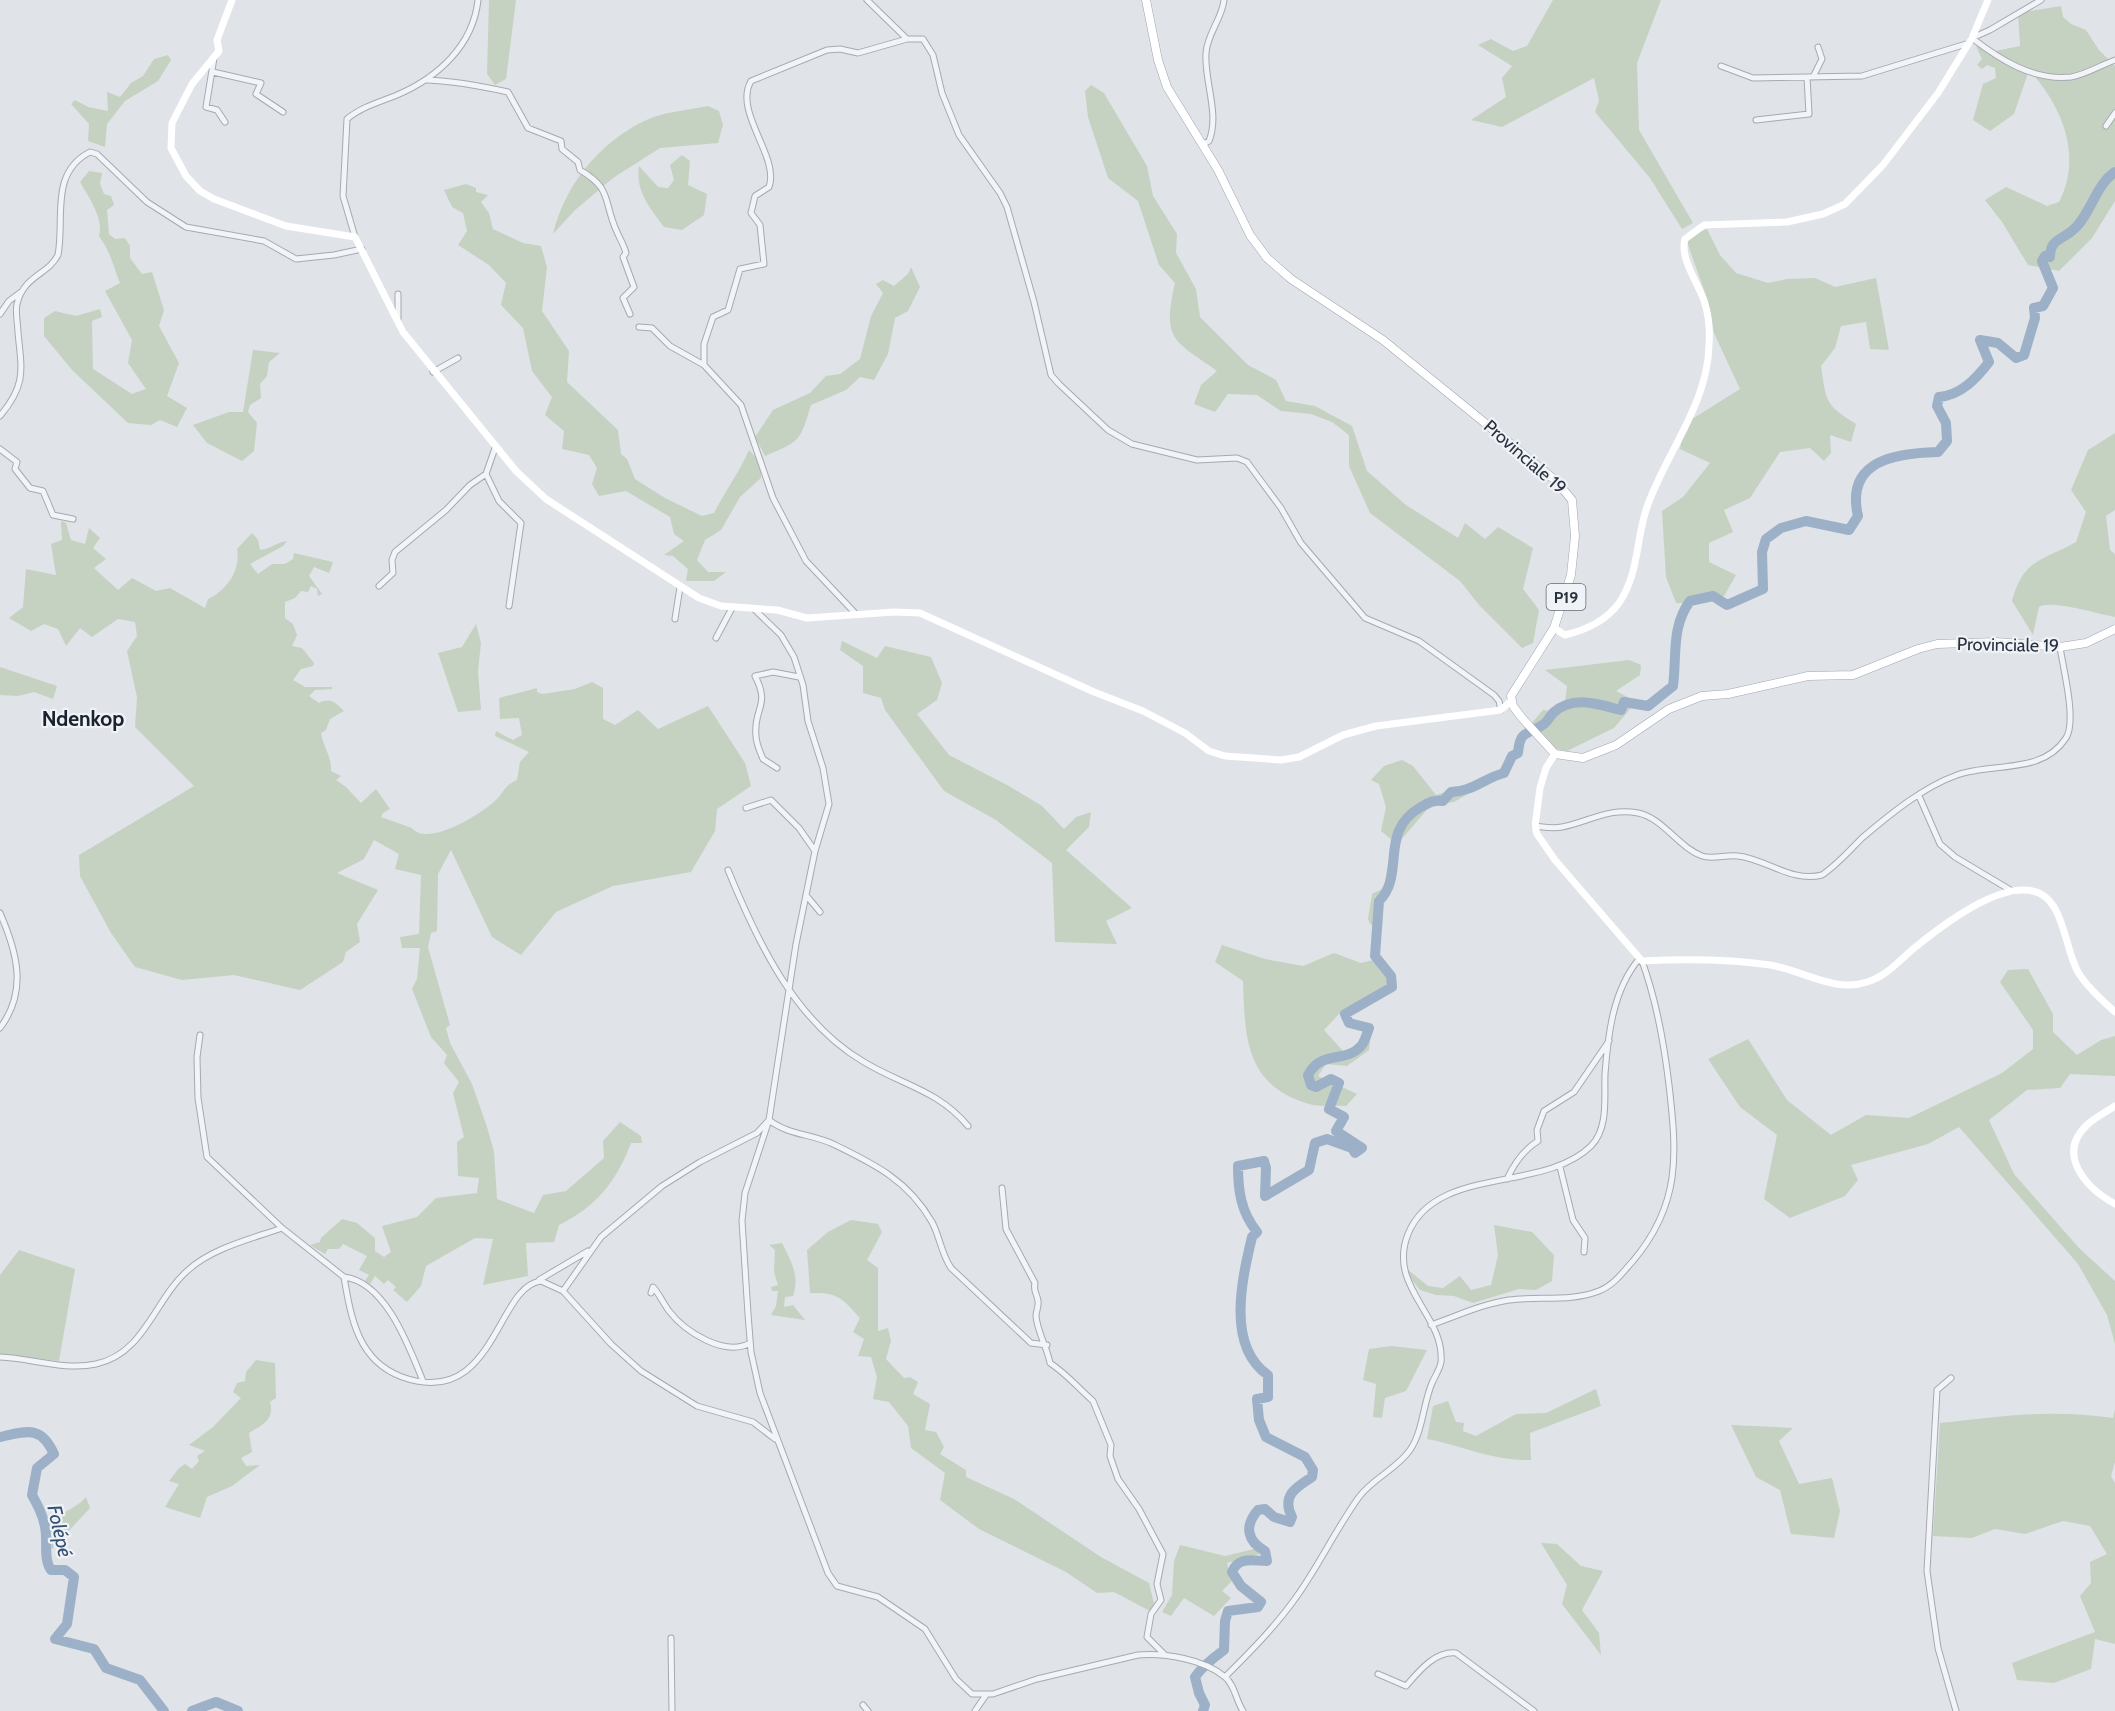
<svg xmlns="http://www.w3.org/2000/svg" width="2115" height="1711" font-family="Cabin,sans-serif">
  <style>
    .green { fill: #c5d2c1 }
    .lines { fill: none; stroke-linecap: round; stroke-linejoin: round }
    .river { stroke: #9cb0c7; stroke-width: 10 }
    .street-casing { stroke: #a5aab2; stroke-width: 7 }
    .primary-casing { stroke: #9fa7b3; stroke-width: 9 }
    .street { stroke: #f2f4f7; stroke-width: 5 }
    .secondary { stroke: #fff; stroke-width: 7 }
    .primary { stroke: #fff; stroke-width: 8 }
    .labels { text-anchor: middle; stroke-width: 4.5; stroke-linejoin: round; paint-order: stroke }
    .shield { fill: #eff2f6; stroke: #646b76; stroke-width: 1.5 }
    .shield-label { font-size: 16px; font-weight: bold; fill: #29313f }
    .street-label { font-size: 18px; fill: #29313f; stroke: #eff2f6 }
    .water-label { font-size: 20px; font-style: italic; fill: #354f71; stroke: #eff2f6 }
    .quarter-label { font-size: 21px; font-weight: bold; fill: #1b2230; stroke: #eff2f6 }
  </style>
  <rect width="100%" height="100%" fill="#e0e3e8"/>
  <!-- green -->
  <path class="green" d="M489,0H516L506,79L495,85L487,74Z
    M1553,0H1661L1637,63L1639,130L1693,223L1682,229L1650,178L1595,112L1599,100L1594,78L1502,127L1471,120L1506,97L1502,78L1512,66L1478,45L1491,39L1513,51L1527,46Z
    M2061,6L2063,17L2071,24L2086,30L2099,50L2115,66V201L2092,238L2059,271L2028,265L2002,222L1985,200L2006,187L2047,206L2059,202C2083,156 2062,106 2029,70L2014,114L1990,131L1973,120L1983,84L1996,78L1995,68L1987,65L1982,69L1977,65L1982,59L1976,46L1990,52L2020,46L2018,13Z
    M168,55L171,60L158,81L125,101L107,124L105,147L88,141L89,124L71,104L75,100L88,107L108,111L107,92L120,97L131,83L143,76L154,59Z
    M1091,85L1104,93L1147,166L1153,196L1177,234L1176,253L1196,289L1200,317L1248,365L1276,380L1286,401L1315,406L1352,426L1367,471L1406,505L1458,538L1465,523L1485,539L1498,527L1533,548L1523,589L1539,610L1533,643L1522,648L1480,606L1460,581L1370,513L1349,466V435L1332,422L1311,414L1281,411L1257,395L1228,394L1215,412L1194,404L1201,385L1217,371C1173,340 1162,340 1175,283L1159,265L1138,201L1108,178L1088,117L1085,91Z
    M708,106L719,111L723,125L718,143L660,148L613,178L575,210L553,234C565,185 598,144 644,121C662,112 688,110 708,106Z
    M682,155L690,161L688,185L707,194L704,215L682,230L664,227C650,208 635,191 639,166L658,187L668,188L674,180L670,165Z
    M89,171L102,173L100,184L104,194L111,196L114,205L107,210L109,234L115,239L125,238L130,246V258L142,274L152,272L164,310L159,326L179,363L167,396L187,408L177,427L160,420L151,425L128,423L72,370L44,336V318L55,311L76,316L100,309L102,317L92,321L93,369L132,394L146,389L128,363L132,340L105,291L120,283C112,263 112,255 99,236C104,218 89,198 80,182Z
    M466,184L476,188V192L488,195L481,202L489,213L493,229L523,243L541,246L547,267L542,311L569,351L567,382L618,430L621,454L627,459L635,479L665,498L702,516L714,513C725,491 739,473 749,450L761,463V478L740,497L721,530L705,540L697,560L708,572H726L714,581H686L688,569L673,556L664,555L684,541L674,534L670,517L626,491L599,496L592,484L597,468L589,455L562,449L564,431L545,415L552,397L532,371L523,328L501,305L506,283L489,265L458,245L467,231L463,213L452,207L444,190Z
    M1707,229L1720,255L1736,273L1768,283L1787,279L1815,278L1835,287L1876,278L1889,350L1870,349L1866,322L1841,326L1835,348L1821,366C1826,401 1825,405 1856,424L1851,442L1830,435L1831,453L1824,461L1810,448L1780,452L1750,498L1724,510L1733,532L1709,543V562L1736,575L1724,596L1702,603H1676L1666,577L1662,511L1683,497L1710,463L1680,449L1684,428L1689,421L1740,389L1714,333L1708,301L1687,242L1694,234Z
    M911,267L920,287L908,311L895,318L888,354L874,380L860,377L846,390L811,405C800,441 801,441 765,456L755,437L773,410L810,393L826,376L840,374L860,359L871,316L883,293L876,284L883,280L894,286L908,274Z
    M253,350L280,353L269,362L267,376L260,384L261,398L250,405L248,412L257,423L254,451L242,461L207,443L193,425L229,412H243Z
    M2115,433V510L2106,516L2110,550L2115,554V617C2099,614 2050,599 2039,607L2033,635L2012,601C2023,559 2042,561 2076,542L2086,512L2071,490L2088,450Z
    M61,521L66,523L71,540L85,544L89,528L100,538L93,548L106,559L94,568L118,590L132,578L156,591L170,588L205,608L208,599C227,590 241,570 237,549L252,533L258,540L260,550C271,549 277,542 287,541L283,546L250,564L258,574L272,564H285L293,559L294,553L333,562L329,573L314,567L309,576L322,594L318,596L317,589L311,586L308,592L301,591L295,598L285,602V618L293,624L297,635L292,646L302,648L314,663L313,666L301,669L293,680L305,687H332V689L315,690L309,696L319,703C330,697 336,703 344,711L330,719L326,730L321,733C323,747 332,757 331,771L341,776L336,780L346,787L361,803L376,789L390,809L383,813L381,817L412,828C427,848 484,813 498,798C505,790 505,785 517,780L520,762L529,752L495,736L496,731L513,740L522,735L519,718L500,719L499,698L537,688V692L542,694L575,689L592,682L603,688V719L615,725L638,710L658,729L708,706L745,763L751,786L717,809L715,831L691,872L613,886L556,912L521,955L492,937L451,850L438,874L437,931L431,933L428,947L450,1025L446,1028L450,1043L472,1084L487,1127L494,1152L497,1199L534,1213L543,1195L566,1191L604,1158L603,1141L620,1122L641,1136L642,1143H631C616,1182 597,1206 559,1225L554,1242L526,1243L528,1276L483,1285L493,1239L475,1238L426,1266L421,1286L407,1302L393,1290L396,1287L388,1280L384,1284L375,1276L370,1284L365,1281L369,1275L359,1270L367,1256L343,1244L339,1249H328L325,1254L310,1245L320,1242L321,1238L342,1219L357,1223L375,1238V1251L384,1257L391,1252L382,1226L417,1217L436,1198L477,1193L479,1178L458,1176L457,1142L464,1137L453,1093L459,1082L444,1063L447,1055L431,1037L412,989L417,979L420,948H402L400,937L419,934L421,875L395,869L399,854L374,840L364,859L337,873L378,890L357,924L360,942L346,952L343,962L300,990L234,975L182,980L135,967L111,933L80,876L79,855L194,786L135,727L137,697L127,651L137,636L135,622L118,619L92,637L80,628L66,646L58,629L44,624L31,631L9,618L23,607L26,569L56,575L51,544L62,540Z
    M476,624L481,643L478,671L481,710L458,712L438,653L462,647Z
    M842,641L877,658L885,646L931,657L942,683L937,700L917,714L949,755L1009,786L1042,806L1064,829L1076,817L1091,812L1089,827L1066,850L1132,908L1106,921L1117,944L1055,942L1052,863L996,820L944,791L885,710L881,698L863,693V666L840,650Z
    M1629,660L1641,665L1640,675L1616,691L1639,703L1661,700L1649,709L1631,708L1614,728L1567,751L1556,749L1530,725L1543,710L1557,712L1565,702L1567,686L1545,670Z
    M0,667L57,686L53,699L34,692L18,696L0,695Z
    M1402,760L1413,766L1436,795L1469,784L1468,794L1454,802L1431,805L1400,841L1384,894L1375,897L1376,909L1382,912L1380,923L1371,925L1368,919L1372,894L1384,888L1392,840L1381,831L1386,807L1379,784L1371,780L1384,766Z
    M1222,945L1265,959L1303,966L1334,953L1361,963L1373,960L1388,977L1387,987L1340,1013L1324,1030L1343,1051L1370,1041L1369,1050L1347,1066L1326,1064L1318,1076L1357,1094L1346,1106C1334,1105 1320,1107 1309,1104C1245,1085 1245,1038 1243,981L1215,962Z
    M2028,969L2053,1014V1032L2077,1055L2101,1040L2115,1036V1076L2070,1074L2060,1088L2027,1090L1989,1120L2014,1174L2079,1248L2115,1281V1344L2107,1315L2078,1264L1959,1127L1928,1144L1851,1165L1858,1180L1845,1196L1790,1218L1764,1199L1777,1135L1740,1107L1708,1059L1748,1039L1787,1100L1831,1135L1866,1115L1909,1118L2002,1073L2033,1049V1030L2000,982L2008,970Z
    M851,1220L878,1224L882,1232L867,1260L878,1268V1331L888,1328L891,1341L886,1359L904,1378L910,1377L918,1382L913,1394L930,1404L925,1430L936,1432L944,1447L940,1454L966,1470V1477L1014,1499L1101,1557L1149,1583L1154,1604L1150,1611L1114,1592L1097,1593L1066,1572L979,1529L940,1500L945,1473L911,1448L908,1426L889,1402L873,1399L877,1377L871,1357L858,1356L864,1339L853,1332L860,1318C842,1298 838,1292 810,1293L807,1250L828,1232Z
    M1494,1225L1532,1232L1554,1255L1552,1281L1536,1290L1519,1289L1473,1303L1454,1296L1436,1295L1420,1290L1409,1276L1407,1269L1428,1286L1443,1288L1460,1276L1471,1290L1491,1285L1498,1255Z
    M782,1243C791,1261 800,1276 793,1296L785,1297L784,1307L793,1305L805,1320L771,1315L776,1306L778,1291H772L771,1287L778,1285L774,1272L775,1250L769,1245Z
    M19,1250L75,1269L59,1361L0,1354V1275Z
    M1391,1346L1427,1350L1406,1391L1385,1398L1382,1418L1373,1417L1376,1384L1363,1380L1369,1349Z
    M256,1360L275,1363L276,1398L270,1402C275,1420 262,1425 249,1433L252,1452L241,1458L246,1466L260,1465L232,1486L207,1497L200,1518L165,1507L179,1484L169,1481L179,1468L185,1464L192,1469L199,1461L197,1456L205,1451L189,1445L213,1427L241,1398L233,1392L237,1383L245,1381L246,1372Z
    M1596,1389L1601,1406L1530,1433L1531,1460C1492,1461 1464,1446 1427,1439L1433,1406L1448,1401L1456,1422L1464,1423L1463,1431L1476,1436L1516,1414L1546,1413Z
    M2115,1409V1462L2111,1476L2115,1483V1644L2095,1639L2091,1669L2054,1683L2017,1680L2012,1663L2095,1632L2080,1596L2091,1583L2090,1562L2107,1554L2090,1526L2063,1521L2025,1534L1995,1529L1972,1538L1933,1536L1940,1423C2003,1416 2050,1409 2113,1418Z
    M1731,1425L1793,1428L1779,1441L1799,1484L1832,1478L1840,1511L1834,1538L1791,1534L1780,1490L1756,1477Z
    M86,1497L90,1508L50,1551L48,1521C61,1513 77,1508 86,1497Z
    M1541,1543L1557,1544L1581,1566L1603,1571L1582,1610L1599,1633L1601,1655L1562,1604L1567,1585Z
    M1180,1545L1225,1556L1254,1549L1263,1553L1227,1563L1232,1581L1222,1591L1231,1598L1214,1616L1184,1598L1171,1616L1162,1612L1172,1595L1174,1561Z"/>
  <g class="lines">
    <!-- river -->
    <path class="river" d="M0,1437C27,1431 41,1425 54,1454L37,1468L32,1495C38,1506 43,1515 45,1527C48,1541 43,1559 51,1570H65L74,1577L67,1624L55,1639L94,1649L106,1668L140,1680L164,1711
      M192,1711L216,1702L238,1711
      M1203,1711L1205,1705L1199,1693L1195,1677C1202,1667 1213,1658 1224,1650L1225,1621L1228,1611L1258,1607L1261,1602L1241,1586L1232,1572C1238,1556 1253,1561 1267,1561L1265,1551C1247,1541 1244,1526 1258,1510L1265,1509L1274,1517L1290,1522L1292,1517C1281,1496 1296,1487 1312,1477L1313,1470L1305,1457L1266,1437L1259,1420L1257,1399L1268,1397V1375C1226,1346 1242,1279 1252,1237L1257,1232C1241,1212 1238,1191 1238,1166L1264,1161L1266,1168L1265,1196L1309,1170L1315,1143L1327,1139L1352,1148L1355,1153L1362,1148L1336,1131L1344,1117L1329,1109L1339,1083L1331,1079L1316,1087L1311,1085L1308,1075C1322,1049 1345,1064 1361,1046C1365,1042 1367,1033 1369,1028L1349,1023L1345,1014L1392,987L1391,976L1375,956L1379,901C1406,875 1378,831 1421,807C1430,802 1433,800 1443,801L1451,792C1471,792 1485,778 1504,773L1512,756L1518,753C1520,728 1528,736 1544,724C1548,721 1550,716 1553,713C1573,695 1597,704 1621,710L1624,702L1648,706L1673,686C1677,655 1671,627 1690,601L1713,596L1727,605L1763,589L1762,552L1766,539L1781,528L1806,521L1849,530L1858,516C1845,460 1896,453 1938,452L1947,441L1946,423L1937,406L1939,397C1961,395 1976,379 1989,362L1980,340L1998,343L2016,358L2024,355L2035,318L2034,308L2043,306L2053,288L2042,261L2045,256L2050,257C2050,239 2062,240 2073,230C2090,216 2096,184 2115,172"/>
    <defs>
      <path id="street" d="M867,0L907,39H923L933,55L942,93L959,135L1000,193L1007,207L1034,302L1051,375L1059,384L1108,430L1132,444L1197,460L1237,458L1247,462L1281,508L1301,543L1365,618L1419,641L1494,695L1499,701L1501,710
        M2041,0L1990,30L1972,38C1999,59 2033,81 2071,77C2085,75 2101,65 2115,60
        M214,58L206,107L217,110L225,122
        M1721,66L1753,78L1862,76L1966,44
        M213,72L261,83L256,94L283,112
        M1813,77L1822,59L1818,47
        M427,80C455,81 481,86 508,92L528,128L561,141L562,149L578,162L580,170C613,189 603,202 617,232C620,239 624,245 626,253L623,257L634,287L623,298L630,314
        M1756,120L1809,114L1807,77
        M2106,126L2115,113
        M1202,145L1209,141C1220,114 1204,81 1206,53C1207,34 1222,19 1224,0
        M355,237L343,196L347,119C361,107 380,102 397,95C437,78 473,46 478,0
        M0,314L9,301L21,292
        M398,319V294
        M639,327L652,328L670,346L704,365
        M433,372L458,358
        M0,416C26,385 22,371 18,333C18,324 15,313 17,304C24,275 48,275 58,255C65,219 49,173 90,152L97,154L147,202L186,227L264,241L296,259L334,255L362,249
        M0,449L17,462L15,469L30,488L43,491L53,515L73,519
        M486,474L499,501L521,523L509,606
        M379,586L393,573L392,560L395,552L446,510L470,485L486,474L495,448
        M755,610L781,635L794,657L803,685L808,721L823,768L829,804L815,851L796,944L769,1120L745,1193L742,1221L748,1314L751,1352L760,1393L828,1573L837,1586L878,1597L925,1629L956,1679L972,1694H993L1037,1679L1138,1655C1165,1653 1204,1659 1225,1677C1235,1685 1236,1701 1243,1711
        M855,613L806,561L773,498L741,405L704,365V344L713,317L728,310L740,269L764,264L760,225L751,213L755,196L769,187C780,157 733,112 751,81L827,50L840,49L858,53L907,39
        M675,619L680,587
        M716,638L732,608
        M777,768L763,759C760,752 756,743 756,736C753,708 771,706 755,676L773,672L799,677
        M1919,796L1940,844L1955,857L2012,891
        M746,808L771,800L799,828L815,851
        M1535,826C1544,827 1553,829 1562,827C1588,822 1610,807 1638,813C1663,818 1678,847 1702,856C1713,860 1727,854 1738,856C1766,859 1792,883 1822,875C1837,865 1849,851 1862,838C1889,815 1923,787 1957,775C1993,762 2042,775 2066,738C2077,721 2063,668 2060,647
        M728,870C757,941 795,1022 864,1062C902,1085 938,1090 968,1126
        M806,895L820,912
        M0,913C17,952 28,991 0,1028
        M200,1035L197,1057L198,1098L207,1157L282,1228
        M769,1120C788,1135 812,1134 833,1144C874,1164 908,1180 932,1222C940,1237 941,1253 951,1268L1031,1343L1047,1345
        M1560,1167L1573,1220L1585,1238L1584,1252
        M1507,1179C1514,1164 1523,1150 1538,1141L1537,1130L1544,1111L1574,1092L1609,1041
        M1002,1188L1006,1229L1035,1283C1033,1292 1037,1293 1038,1301C1039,1306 1036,1311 1036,1316C1037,1331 1047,1347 1050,1363C1067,1374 1079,1389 1093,1401L1111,1445L1110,1456L1118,1479L1139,1509L1163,1554L1157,1584L1161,1600L1151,1614L1147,1637L1164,1654
        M344,1277C386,1282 409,1347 423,1381
        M539,1280L588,1251
        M563,1291L611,1344L641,1371L697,1406L753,1422L775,1439
        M651,1293L653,1287C660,1295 663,1303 669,1311C685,1332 725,1357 750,1343
        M1431,1325C1457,1316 1482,1304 1509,1300C1538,1296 1572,1302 1599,1291C1614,1285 1623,1272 1633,1261C1681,1204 1677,1155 1669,1085C1664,1043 1657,1002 1642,961
        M0,1357C31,1358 65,1371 96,1364C144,1354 154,1301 187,1271C212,1248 251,1239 282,1228L344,1277C351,1318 358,1361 402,1377C495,1410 496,1286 541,1281L563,1291L601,1237L662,1186L700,1162L757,1133L768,1121
        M1951,1378L1937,1390L1927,1571L1938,1648L1956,1711
        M671,1638L672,1711
        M1378,1674L1406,1686C1419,1671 1435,1651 1456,1653L1534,1711
        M1225,1677C1250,1652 1276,1626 1297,1596C1319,1565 1336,1529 1359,1497C1373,1478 1397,1469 1410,1450C1423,1431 1423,1404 1432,1383C1435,1376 1440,1369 1441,1362C1445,1315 1387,1287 1408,1234C1436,1165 1543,1193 1591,1146C1609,1128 1604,1096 1605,1074C1608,1034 1613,990 1639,959
        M863,1705L868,1711
        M975,1711L986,1695"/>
      <path id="primary" d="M1146,0L1158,60L1167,87L1218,170L1250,235L1267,258L1291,279L1383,340L1555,480L1572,500L1575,536L1571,575L1554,628L1511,696L1513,706L1522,718L1555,754L1583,758L1616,745L1669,709L1702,696L1728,694L1808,676L1853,675L1918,649L1937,644L1996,642L2060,647L2086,643L2115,629"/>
    </defs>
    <!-- street casing -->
    <use href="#street" class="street-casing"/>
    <!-- primary casing -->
    <use href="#primary" class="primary-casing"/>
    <!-- street -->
    <use href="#street" class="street"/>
    <!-- secondary -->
    <path class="secondary" d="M232,0L217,40L219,51L192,84L172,123L171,148L186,176L200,191L214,199L286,226L355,237L403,332L516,471L546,499L699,598L721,606L777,610L807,618L894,612L920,613L1094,692L1143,711L1185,733L1209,751L1225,756L1281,760L1299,757L1343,735L1376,726L1501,710L1511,701
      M1554,628L1565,635C1586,630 1606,621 1619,603C1639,574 1636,538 1647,507C1666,453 1708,404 1709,345C1710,331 1709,317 1705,304C1700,285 1679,259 1685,239L1704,225L1787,222L1823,214L1845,204L1883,165L1938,93L1972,38L1988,0
      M1555,754L1546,768L1540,788L1535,826L1537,834L1555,860L1642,961C1684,959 1728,959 1770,965C1802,970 1834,993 1867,982C1888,976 1901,958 1918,945C1944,924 2004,878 2039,893C2064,904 2065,949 2078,972C2087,987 2102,1000 2115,1012
      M2115,1106C2106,1112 2096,1117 2088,1124C2055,1154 2086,1188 2115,1204"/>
    <!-- primary -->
    <use href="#primary" class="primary"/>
  </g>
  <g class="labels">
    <!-- shield labels -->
    <rect class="shield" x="1546.5" y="584" width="39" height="26" rx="4.5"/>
    <g class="shield-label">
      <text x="1566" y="603">P19</text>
    </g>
    <!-- street labels -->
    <g class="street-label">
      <text transform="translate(1525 457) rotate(41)" y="6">Provinciale 19</text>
      <text transform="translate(2008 645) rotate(1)" y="6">Provinciale 19</text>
    </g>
    <!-- water labels -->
    <g class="water-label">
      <text transform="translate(60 1531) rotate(77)" y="7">Folépé</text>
    </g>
    <!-- quarter labels -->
    <g class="quarter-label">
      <text x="83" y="726">Ndenkop</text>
    </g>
  </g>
</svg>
